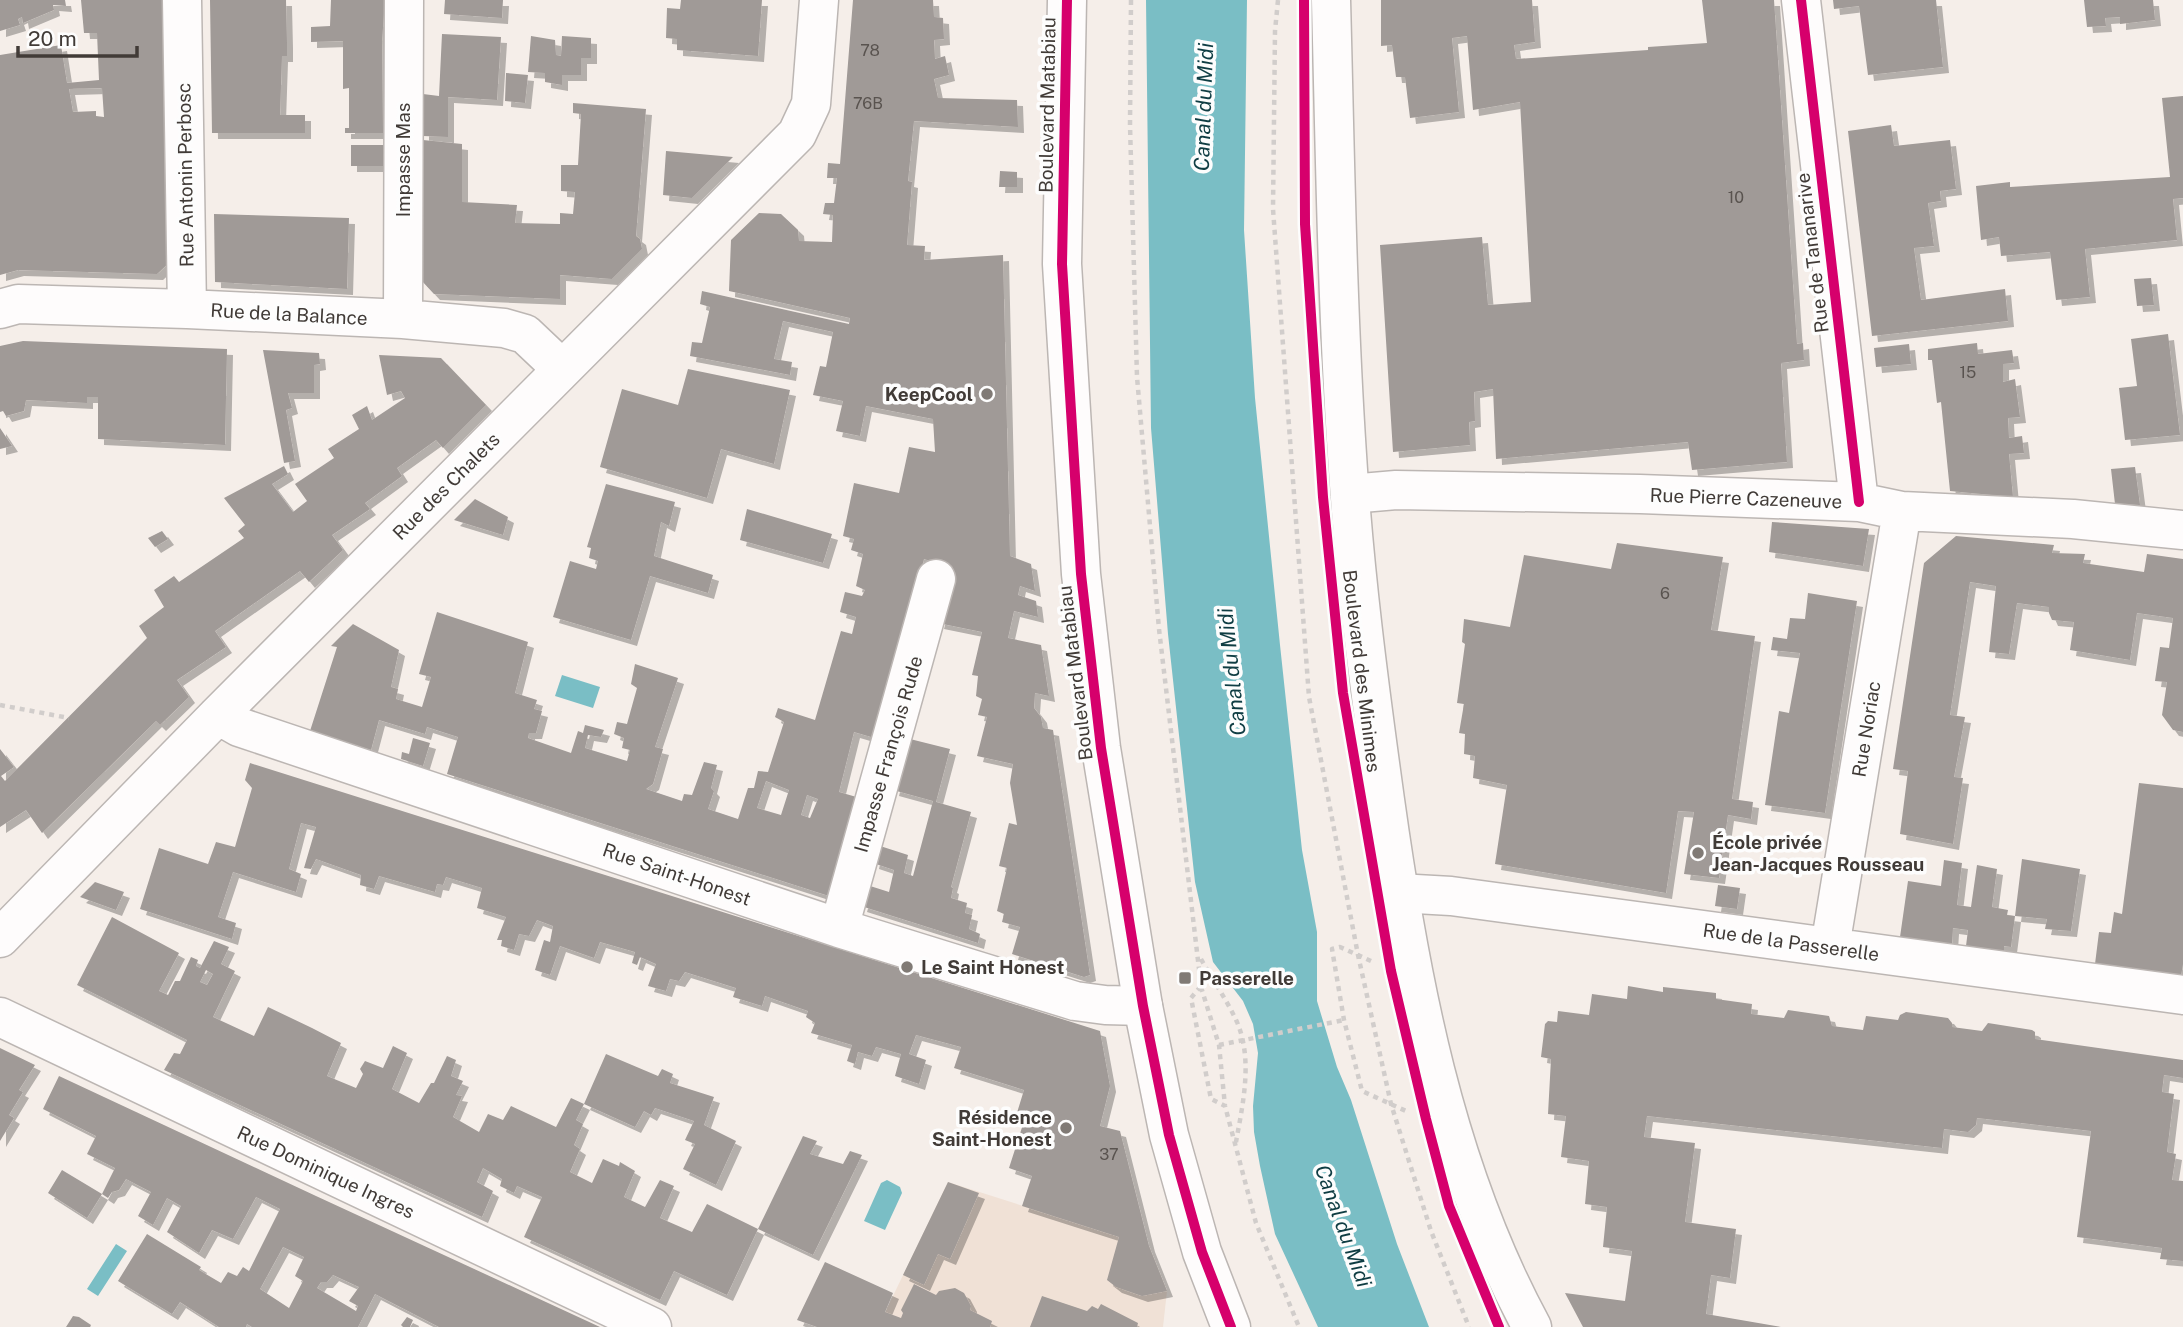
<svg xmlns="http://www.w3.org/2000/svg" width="2183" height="1327" font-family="'Public Sans',sans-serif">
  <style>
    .built { fill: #f0e1d6 }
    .water { fill: #7abec5 }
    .building { fill: #a09a97; fill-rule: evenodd; filter: url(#shadow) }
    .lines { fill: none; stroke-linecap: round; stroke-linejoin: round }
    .minor-casing { stroke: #bcb6b3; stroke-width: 41 }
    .primary-casing { stroke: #bcb6b3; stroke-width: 41 }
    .path { stroke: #d1cdcb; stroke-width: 4.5; stroke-dasharray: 5 5; stroke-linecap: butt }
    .minor { stroke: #fefcfc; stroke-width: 38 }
    .primary { stroke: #fefcfc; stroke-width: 38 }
    .path-bridge { stroke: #d1cdcb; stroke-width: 4.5; stroke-dasharray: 5 5; stroke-linecap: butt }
    .cycleway-casing { stroke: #fdfdfd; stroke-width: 15 }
    .cycleway { stroke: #d6006c; stroke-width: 10 }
    .poi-dot { fill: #807a75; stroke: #fdfdfd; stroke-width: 2.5 }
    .labels { text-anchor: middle; stroke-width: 7; stroke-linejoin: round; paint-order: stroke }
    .number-label { font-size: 16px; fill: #59534f }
    .street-label { font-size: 19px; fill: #413b37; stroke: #fdfdfd }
    .poi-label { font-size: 19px; font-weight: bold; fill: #413b37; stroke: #fdfdfd; text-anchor: start }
    .water-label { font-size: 21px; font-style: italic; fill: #0f3d43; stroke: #fdfdfd }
  </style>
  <defs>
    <filter id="shadow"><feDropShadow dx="6" dy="6" stdDeviation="0" flood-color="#0004"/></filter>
  </defs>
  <rect width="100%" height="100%" fill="#f5eee9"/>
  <!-- built -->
  <path class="built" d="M948,1182L1149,1246L1167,1291L1163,1327H878Z"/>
  <!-- water -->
  <path class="water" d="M1146,0H1247L1244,230L1255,398L1280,645L1302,850L1317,932V1001L1337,1067L1351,1100L1397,1244L1429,1327H1318L1275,1234L1260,1166L1254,1132L1253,1106L1258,1053L1253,1024L1243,1001L1213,962L1195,882L1168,634L1151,428Z
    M562,675L600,687L593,708L555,696Z
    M887,1180L900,1187L902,1193L885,1230L864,1221L881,1183Z
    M116,1244L127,1251L98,1296L87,1289Z"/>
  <!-- building -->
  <path class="building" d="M0,0H65L66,6L53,5L54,10L23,23L22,17L18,19L20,25L0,31Z
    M81,0H163L172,260L157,274L18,270L0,275V55L61,45L67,83L99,80L97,33H84ZM102,88L104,117L96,116V111L73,112L69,89Z
    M210,0H286L287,43V56H282L280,115H305V133H212Z
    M331,0H385L382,41L383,133H345V128H349V88L343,89V41L311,42V27L330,26Z
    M445,0H503L502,18L444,14Z
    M681,0H762L758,56L677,50V39L666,38L667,8L680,9Z
    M853,0H933L934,17L943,18L944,39L934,40L935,59L945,56L949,75L934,79L938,98L1017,100L1018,127L914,121L908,181L912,182L907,245L925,246L924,260L1003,255L1010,556L1031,564L1035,591L1020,586L1018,595L1036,601L1038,617L1014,611L1008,638L1041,645L1049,696L1035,693L1034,708L1041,717L1043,728L1053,730L1090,975L1084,977L1012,954L1020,927L1002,922L1004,914L997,911L1007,868L999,866L1009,823L1017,825L1010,783L1013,764L977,756L987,717L978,715L982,699L976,696L978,676L972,675L982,632L938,623L953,568L924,559L878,739L854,732L839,792L860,798L829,896L447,774L458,737L427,727L425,734L379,720L371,750L310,731L337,647L331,646L353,624L399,650L391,687L398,689L396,699L422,707L431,677L419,674L437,612L528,642L515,693L537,700L534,709L542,711L536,733H529L528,738L571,753L578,731L583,733L585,725L604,730L601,737L588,735L585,748L627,761L630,750L622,748L624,738L614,734L617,722L627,724L637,688L631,684L635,664L678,678L655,747L663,749L653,784L646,789L682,801L684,794L692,795L704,762L717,765L711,788L714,791L708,809L738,819L748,788H754L758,771L768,772L784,722L775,717L778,708L815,720L841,631L852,634L856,617L840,612L845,592L862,596L865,590L856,586L863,554L851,550L854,539L843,536L854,483L899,493L909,447L935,452L933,419L866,406L860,436L836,431L843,401L813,395L820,366L826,367L833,332L783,321L774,359L792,362L790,375L690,356L692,342L702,343L710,307L700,304L702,291L849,324L850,318L729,291L731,240L759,213L781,214L798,230L799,241L832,242L833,215L823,214L825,203H834L837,178H827L828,163L840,164ZM766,781L789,790L781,815L757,808ZM807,795L818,799L810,818L801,815Z
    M1381,0H1532L1535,42L1514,45L1516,59L1648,50V47L1707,43L1702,0H1774L1797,344L1803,343L1804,360L1781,363L1787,462L1692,470L1688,442L1496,459L1493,389L1474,392L1475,421L1469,422L1470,445L1393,452L1380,245L1482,237L1488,305L1531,302L1520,102L1473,110L1467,36L1452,38L1459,112L1410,118L1405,77H1396L1392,45L1381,46Z
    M1833,0H1936L1943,67L1868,75L1859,6L1834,9Z
    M2084,0H2153L2155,20L2120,24V17L2105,18L2106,26L2087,27Z
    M442,34L501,37L497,100L448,97V137L423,136V94L439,96Z
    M531,36L555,40L556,55L561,56L562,36L591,38V58H581V75H562V85L545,82V73L528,72Z
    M506,73L528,75L525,103L505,101Z
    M2183,96V198L2173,199L2177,240L2085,249L2090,297L2056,300L2050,252L2001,256L1999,237L1981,240L1976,186L2010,182V187L2170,177L2162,98Z
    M573,103L646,109L636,236L640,239L642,249L612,279L560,275V299L434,294L421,280L423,140L462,144V202L517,205L515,223L560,224V213L573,214L575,192L561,191V165H578L581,114L573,113Z
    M1891,125L1894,146L1950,140L1956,189L1940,191L1941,201L1928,203L1934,246L1914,248L1921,300L2005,289L2008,321L1872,336L1848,131Z
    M351,145H389V166H351Z
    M666,151L733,157L692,198L663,195Z
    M1000,171L1017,172V187H999Z
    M214,214L349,218L347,289L215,282Z
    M2151,278L2154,305L2137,306L2134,279Z
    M2168,334L2180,435L2125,440L2119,388L2137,386L2131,339Z
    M23,341L227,349L225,445L98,439V397H87V403L26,400L24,411L6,416L3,411L0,412V346Z
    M1977,343L1978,354L2012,350L2014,363L2003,364V382L2015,379L2020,417L2008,418L2009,438L2022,436L2024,453L2009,454L2013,497L1950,491L1941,402L1937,403L1932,360H1928V349Z
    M1909,344L1911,364L1876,367L1874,348Z
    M263,350L319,353L320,364L314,365V393H288L292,408L286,410L295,461L284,463Z
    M379,355L441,358L486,405L443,448L436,440L397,468L402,476L365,503L370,509L332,535L343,550L309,582L300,571L215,631L226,647L177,680L189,697L160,725L156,721L42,833L26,810L0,827V749L14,767L1,776L5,781L147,638L139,626L164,607L154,590L174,576L179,582L244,538L238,531L245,525L224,498L284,466L288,474L272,484L293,512L307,501L295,484L334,458L328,449L359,429L352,415L367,406L372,420L405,398L401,391L387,395Z
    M688,369L790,390L774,464L721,449L707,498L600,467L622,389L678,405Z
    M0,428L12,446L0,449Z
    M2135,467L2140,505L2115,504L2111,469Z
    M606,484L675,502L669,526L661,522L654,556L713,575L708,593L650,576L631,640L553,617L570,561L596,569L598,561L589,558L591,548L587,547Z
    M475,499L508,517L503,535L454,520Z
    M747,509L832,534L823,563L740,540Z
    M1772,522L1869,529L1863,566L1769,552Z
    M162,531L168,539L155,547L148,538Z
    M1956,536L2054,545L2052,553L2085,554L2083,563L2144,572L2147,554L2183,559V732L2173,730L2162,715L2167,682L2155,681L2160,647L2169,648L2173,618L2137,613L2130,660L2070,650L2074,622L2052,620L2049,613V607L2017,603L2009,654L1989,652L1996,586L1970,582L1950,715L1965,717L1954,777L1963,778L1953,844L1900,834L1908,771L1893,769L1924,563Z
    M1617,543L1723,557L1711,630L1755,636L1732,799L1753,802L1751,819L1728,815L1719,878L1684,874L1694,812L1678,811L1666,893L1495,864L1507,785L1473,778L1475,756L1464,754L1465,734L1459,733L1464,704L1457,703L1465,644L1462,642L1464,619L1510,627L1524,555L1611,569Z
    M1808,593L1857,601L1825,813L1765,805L1779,711L1789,713L1800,653L1771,650L1773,637L1787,639L1790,618L1805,619Z
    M413,738L430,743L423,766L401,759L402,752L409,754Z
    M906,738L950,749L936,802L971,812L951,887L953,888L951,898L967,903L965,913L972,915L969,929L980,934L978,943L861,906L867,885L889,892L894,870L873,863L877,845L908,855L904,873L913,876L933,801L893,790Z
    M250,763L1100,1031L1110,1086L1100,1126L1120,1131L1149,1246L1167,1291L1142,1296L1116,1287L1107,1280L1119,1237L1022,1206L1032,1176L1009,1168L1025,1118L1016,1116L1024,1090L954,1068L961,1047L916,1035L909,1054L926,1060L919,1084L895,1076L901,1054L876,1047L872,1056L858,1052L855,1064L847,1061L852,1045L811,1033L815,1023L806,1017L808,1011L765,996L762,1006L733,997L736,988L685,972L679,981L670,979L666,991L648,986L656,964L640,957L637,965L632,963L635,952L600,942L594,958L560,946L550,975L535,970L544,940L550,942L553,926L537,920L529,936L519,934L514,950L501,946L502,940H497L506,917L477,908L482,888L446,877L443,885L437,884L435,892L379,876L374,889L360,885L361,875L316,859L311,869L304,868L316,827L301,823L289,869L301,874L296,892L233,872L218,917L236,923L232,939L140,909L159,848L208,864L216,842L235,847L252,788L245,780Z
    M2139,783L2183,788V964L2181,976L2095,964L2099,932L2111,933L2114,912L2122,914Z
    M2022,859L2080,869L2071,931L2045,929L2047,919L2015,916Z
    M1944,860L1962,863L1957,905L1971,907L1977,865L1997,869L1992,907L2008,910L2007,915L2015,916L2011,947L2004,946V952L1966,946L1968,930L1953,928L1952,944L1900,937L1908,881L1941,886Z
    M95,882L124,892L116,910L80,897Z
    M1718,885L1740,888L1737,909L1715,906Z
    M112,917L179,953L159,991L168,995L175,981H180L191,957L198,960L196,966L200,968L214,941L229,947L221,964L235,971L213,1017L254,1036L268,1007L312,1028L341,1043L327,1076L356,1088L363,1074L360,1069L365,1061L383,1068L393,1046L407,1053L392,1089L419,1103L431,1083H434L447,1056L456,1060L451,1076L463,1081L456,1095L462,1096L453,1117L479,1132L488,1114L503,1120L511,1106L556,1127L571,1098L584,1104L576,1120L583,1124L574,1145L580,1149L570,1172L592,1183L603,1159L619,1166L620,1162L635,1171L624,1197L645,1207L660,1180L674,1186L660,1218L692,1232L707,1204L758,1229L727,1295L674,1271L660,1300L524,1237L542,1197L517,1186L514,1193L500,1186L502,1179L483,1168L477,1182L493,1191L482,1217L164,1070L174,1053L180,1054L187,1040L77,985ZM206,970L213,974L207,985L200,982Z
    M1628,986L1663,992V987L1716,993V999L1752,1004L1751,1014L1784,1018L1788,1010L1829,1016L1832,1026L1863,1030L1866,1016L1898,1020L1900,1015L1906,1012L1948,1018L1952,1023V1027L1982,1031L1988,1023L2032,1030L2035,1032V1039L2183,1060V1078L2164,1075L2162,1092L2174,1094L2167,1152L2176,1154L2172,1180L2183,1181V1261L2160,1259L2162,1248L2077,1237L2091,1131L1977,1118L1976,1125L1968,1132L1944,1129L1942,1148L1647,1116L1644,1137L1695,1143L1685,1222L1736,1229L1730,1278L1711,1275L1706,1314L1781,1327H1583L1565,1293L1625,1301L1632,1251L1603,1247L1607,1207L1585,1204L1589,1161L1561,1157L1566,1116L1548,1114L1551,1059L1541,1057L1545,1024L1548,1021L1557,1022L1558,1011L1589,1015L1592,994L1627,999Z
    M0,1048L35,1065L19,1090L23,1092L9,1115L14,1118L0,1141Z
    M606,1054L658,1076L662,1069L673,1074L670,1083L714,1097L704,1125L736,1141L716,1185L683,1169L695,1144L685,1140L694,1121L655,1108L651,1115L644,1111L635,1127L584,1104Z
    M59,1076L316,1196L600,1327H439L375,1294L358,1327H252L247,1324L246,1327H219L180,1302L172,1314L118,1281L147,1234L201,1267L199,1270L221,1283L228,1272L237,1276L243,1267L249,1271L280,1209L256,1197L233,1239L212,1230L199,1253L167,1232L181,1206L167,1198L153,1225L138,1216L151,1192L126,1179L119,1190L112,1192L108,1198L102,1194L87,1218L48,1193L62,1170L102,1194L115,1168L87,1154L96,1136L43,1109ZM283,1247L304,1257L295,1276L303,1281L289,1308L260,1289ZM333,1275L359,1287L349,1301L358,1306L356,1311L317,1288L321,1282H327Z
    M803,1136L817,1141L810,1154L843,1164L850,1151L862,1155L813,1255L758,1229Z
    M948,1182L979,1193L950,1259L938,1254L924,1285L903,1275Z
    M825,1262L893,1293L885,1312L901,1318L903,1313L901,1310L914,1284L936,1295L939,1291L955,1288L964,1293L971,1306L970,1310L992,1321L990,1327H817L797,1320Z
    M1042,1296L1087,1311L1092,1306L1098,1309L1101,1304L1138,1323L1137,1327H1030Z
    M73,1316L79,1317L91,1325L90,1327H66Z
    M407,1317L413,1320L410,1327H403L401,1325Z"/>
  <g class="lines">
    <defs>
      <path id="minor" d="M182,0L187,309
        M1801,0L1859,502
        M0,309L18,304L187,309L403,319L504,328L525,334L562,369
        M403,319L404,0
        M1350,494L1396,490L1640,494L1859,502L1902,511L2073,519L2183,530
        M218,715L239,727L839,928L1075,1001L1105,1005L1143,1006
        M1398,893L1451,896L2183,995
        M839,928L936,579
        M0,938L218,715L797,134L811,104L819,0
        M1830,947L1902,511
        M0,1017L652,1327"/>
      <path id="primary" d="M1067,0L1062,264L1081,574L1101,748L1143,1006L1169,1135L1202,1252L1231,1327
        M1331,0C1335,152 1337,304 1347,455C1354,571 1369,685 1385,800C1410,979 1445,1167 1532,1327"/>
    </defs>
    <!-- minor casing -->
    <use href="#minor" class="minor-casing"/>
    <!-- primary casing -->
    <use href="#primary" class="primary-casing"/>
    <!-- path -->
    <path class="path" d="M1131,0L1130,125L1137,377L1159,629L1201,986L1191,998L1211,1099L1225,1106L1256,1223L1299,1327
      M1278,0L1275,31L1273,209L1309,697L1358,955L1391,1104L1431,1231L1469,1327
      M0,705L69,718
      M1201,959C1212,979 1227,1000 1237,1022C1253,1060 1243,1103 1236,1142
      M1371,961L1340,947L1332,949L1344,1020L1362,1091L1406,1111
      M1201,987L1219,1045L1225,1106"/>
    <!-- minor -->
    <use href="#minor" class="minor"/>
    <!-- primary -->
    <use href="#primary" class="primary"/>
    <!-- path-bridge -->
    <path class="path-bridge" d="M1219,1045L1344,1020"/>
    <defs>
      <path id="cycleway" d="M1067,0L1062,264L1081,574L1101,748L1143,1006L1169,1135L1202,1252L1231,1327
        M1304,0L1305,224L1323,497L1343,693L1391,971L1426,1119L1449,1206L1499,1327
        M1801,0L1859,502"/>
    </defs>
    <!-- cycleway casing -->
    <use href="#cycleway" class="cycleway-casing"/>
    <!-- cycleway -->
    <use href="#cycleway" class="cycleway"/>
  </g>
  <!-- markers -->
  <g class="poi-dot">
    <circle cx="987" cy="394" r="7"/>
    <circle cx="1698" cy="853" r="7"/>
    <circle cx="907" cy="967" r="7"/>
    <rect x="1178" y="971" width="14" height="14" rx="3.5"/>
    <circle cx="1066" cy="1128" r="7"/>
  </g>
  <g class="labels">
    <!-- number labels -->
    <g class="number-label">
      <text x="870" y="56">78</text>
      <text x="868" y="109">76B</text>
      <text x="1736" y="203">10</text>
      <text x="1968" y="378">15</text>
      <text x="1665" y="599">6</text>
      <text x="1109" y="1160">37</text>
    </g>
    <!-- street labels -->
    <g class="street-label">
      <text transform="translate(1047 105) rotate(-89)" y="7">Boulevard Matabiau</text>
      <text transform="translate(403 160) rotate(-90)" y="7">Impasse Mas</text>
      <text transform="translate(185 175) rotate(-91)" y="7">Rue Antonin Perbosc</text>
      <text transform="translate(1812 253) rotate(-97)" y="7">Rue de Tananarive</text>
      <text transform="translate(289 314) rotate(3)" y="7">Rue de la Balance</text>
      <text transform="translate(446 486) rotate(-45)" y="7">Rue des Chalets</text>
      <text transform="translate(1746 498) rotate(2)" y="7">Rue Pierre Cazeneuve</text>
      <text transform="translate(1362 671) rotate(83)" y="7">Boulevard des Minimes</text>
      <text transform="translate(1075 673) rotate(-97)" y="7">Boulevard Matabiau</text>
      <text transform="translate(1866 729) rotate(-81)" y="7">Rue Noriac</text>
      <text transform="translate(888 754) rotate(-74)" y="7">Impasse François Rude</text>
      <text transform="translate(677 874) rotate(19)" y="7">Rue Saint-Honest</text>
      <text transform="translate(1791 942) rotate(8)" y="7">Rue de la Passerelle</text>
      <text transform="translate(326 1172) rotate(25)" y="7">Rue Dominique Ingres</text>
    </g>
    <!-- poi labels -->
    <g class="poi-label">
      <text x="973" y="401" text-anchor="end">KeepCool</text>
      <text x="1712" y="849">École privée<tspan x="1712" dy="22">Jean-Jacques Rousseau</tspan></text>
      <text x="921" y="974">Le Saint Honest</text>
      <text x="1199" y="985">Passerelle</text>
      <text x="1052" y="1124" text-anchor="end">Résidence<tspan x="1052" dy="22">Saint-Honest</tspan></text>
    </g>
    <!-- water labels -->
    <g class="water-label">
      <text transform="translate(1204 107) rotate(-88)" y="7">Canal du Midi</text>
      <text transform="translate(1232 672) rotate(-96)" y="7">Canal du Midi</text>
      <text transform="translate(1343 1226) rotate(70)" y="7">Canal du Midi</text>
    </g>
  </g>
  <!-- scale -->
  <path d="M18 46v10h119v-10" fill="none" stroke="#413b37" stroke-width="3.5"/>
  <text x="28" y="46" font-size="21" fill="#413b37" stroke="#fdfdfd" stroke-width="5" paint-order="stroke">20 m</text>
</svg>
